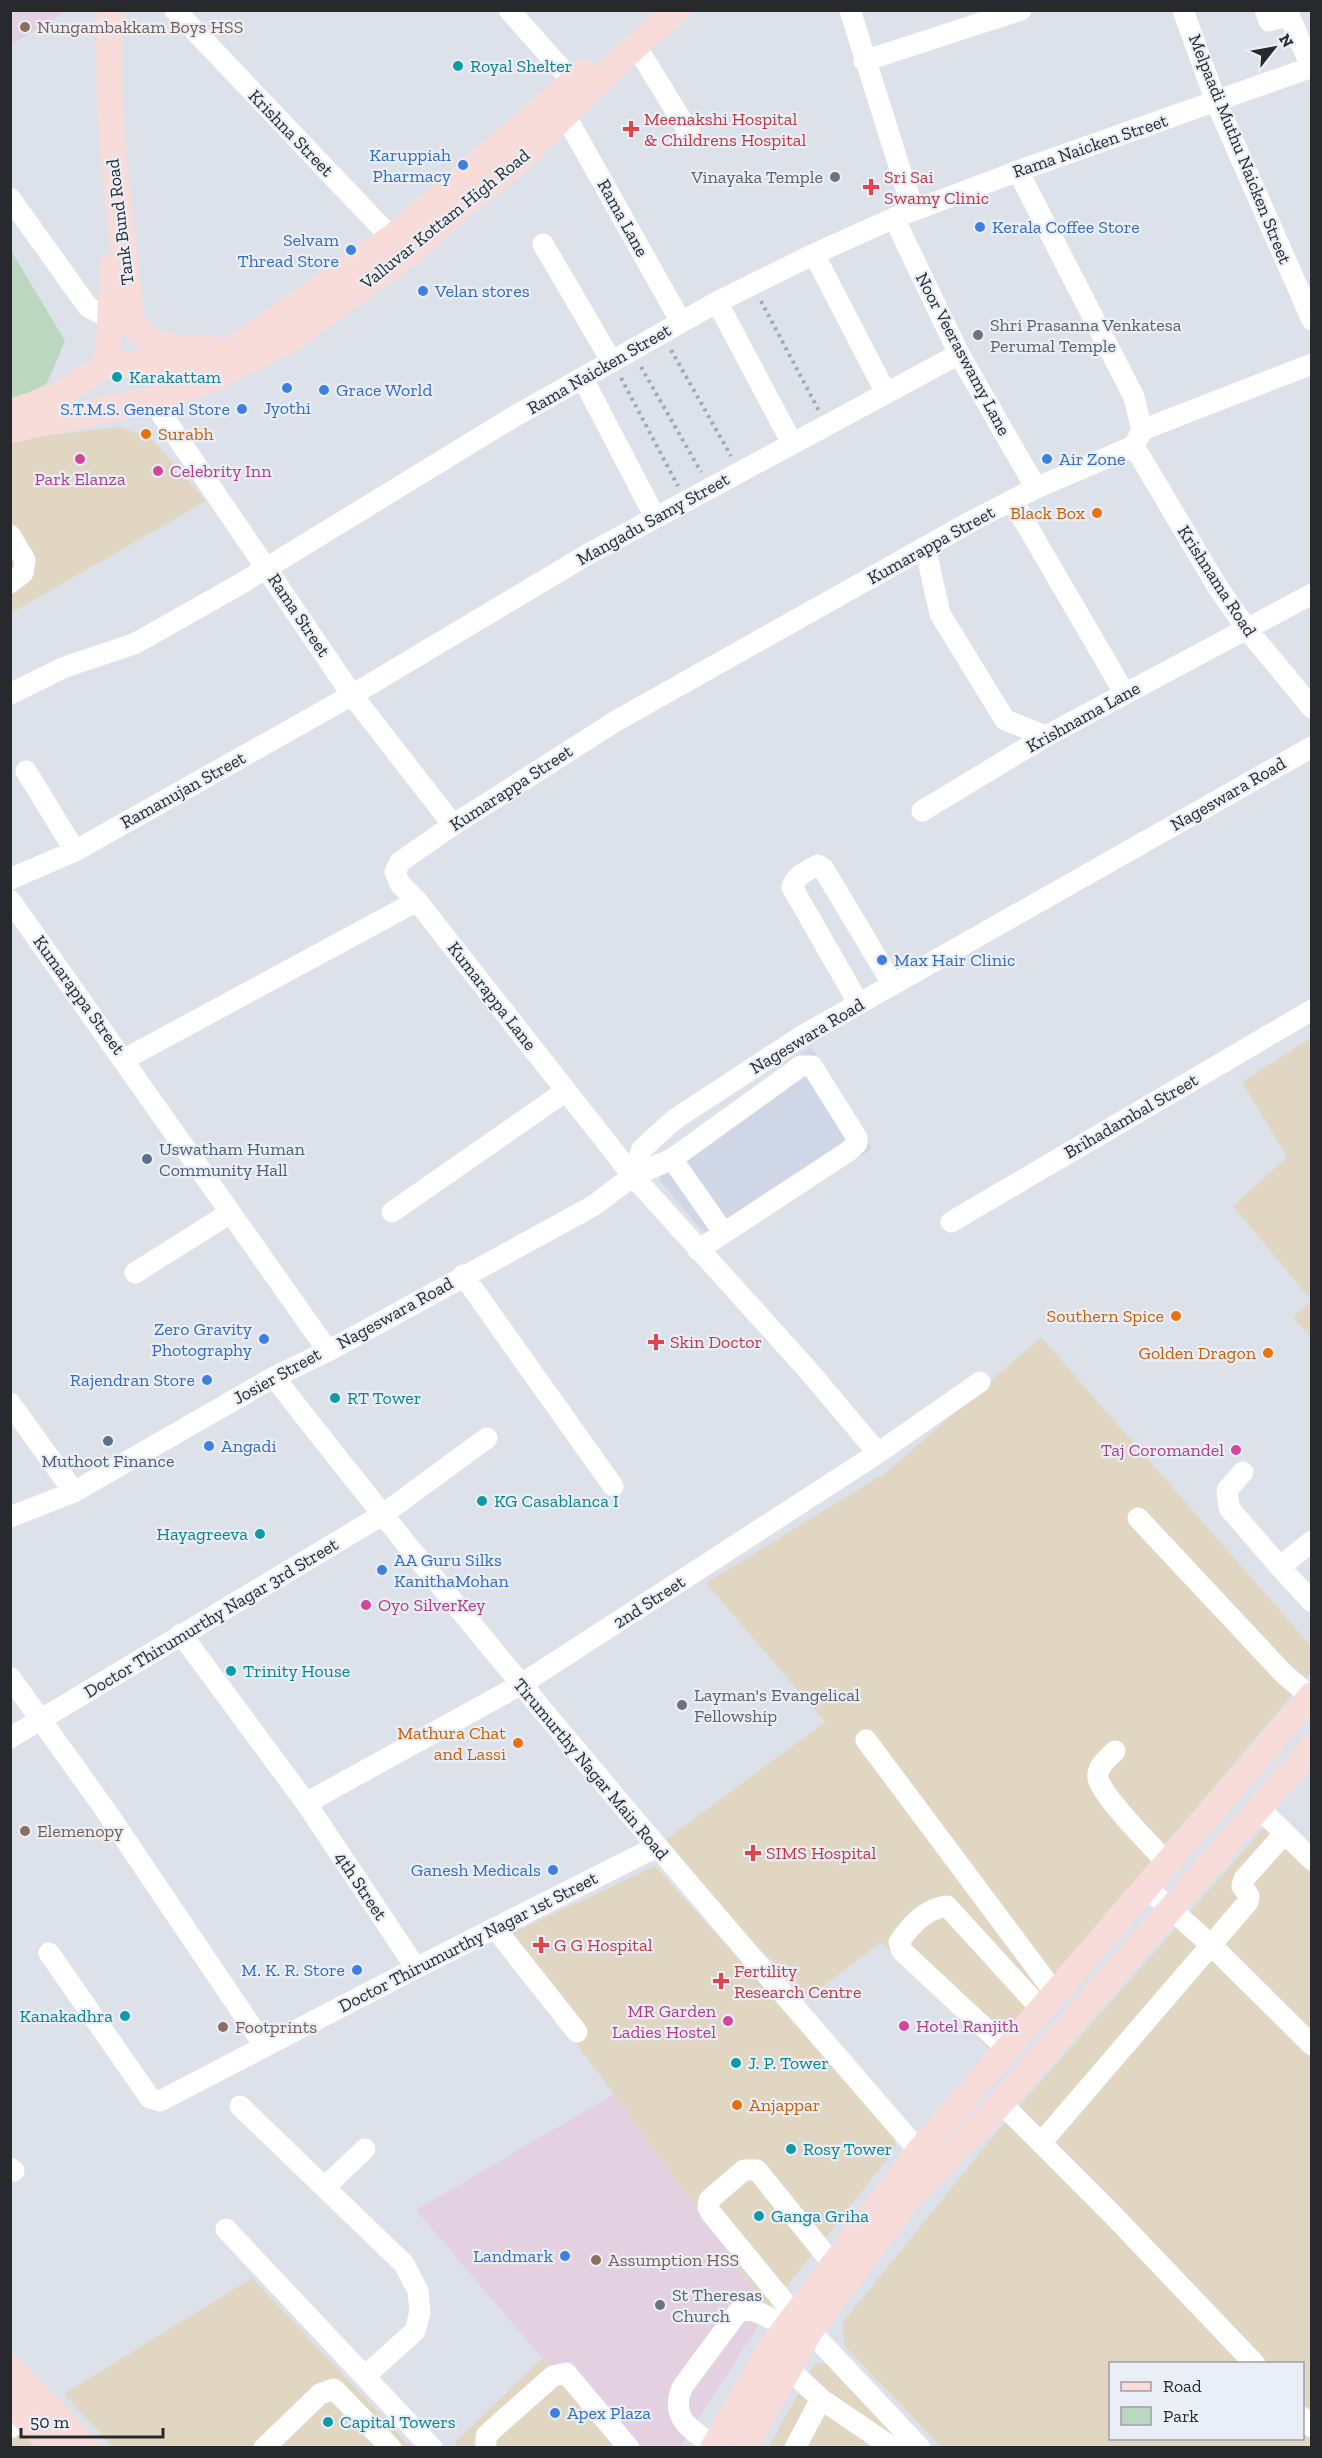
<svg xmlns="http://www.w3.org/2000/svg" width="1322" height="2458" font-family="'Zilla Slab',serif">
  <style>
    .commercial { fill: #e1d6c2; fill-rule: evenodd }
    .built { fill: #cfd6e5 }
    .education { fill: #e3d1e2 }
    .green { fill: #bcd7c0 }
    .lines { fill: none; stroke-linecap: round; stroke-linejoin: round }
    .path { stroke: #a4a8ae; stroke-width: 4; stroke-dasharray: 3 4.5; stroke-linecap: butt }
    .minor { stroke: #fff; stroke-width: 21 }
    .major { stroke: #f8dcda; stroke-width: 26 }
    .education-dot { fill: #8d6e63; stroke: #eaeff7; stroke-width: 2 }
    .culture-dot { fill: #0f9aa8; stroke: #eaeff7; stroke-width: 2 }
    .health-dot { fill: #e0444e; stroke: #eaeff7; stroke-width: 2 }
    .shop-dot { fill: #3f7fe0; stroke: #eaeff7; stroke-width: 2 }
    .worship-dot { fill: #6b7280; stroke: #eaeff7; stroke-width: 2 }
    .food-dot { fill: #e8710a; stroke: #eaeff7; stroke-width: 2 }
    .hotel-dot { fill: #d1479c; stroke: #eaeff7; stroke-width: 2 }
    .service-dot { fill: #5c6f8a; stroke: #eaeff7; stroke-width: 2 }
    .labels { text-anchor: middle; stroke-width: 4.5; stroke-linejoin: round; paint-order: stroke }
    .education-label { font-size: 18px; fill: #785e54; stroke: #eaeff7; text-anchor: start }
    .culture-label { font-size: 18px; fill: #0d838f; stroke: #eaeff7; text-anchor: start }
    .health-label { font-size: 18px; fill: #be3a42; stroke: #eaeff7; text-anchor: start }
    .street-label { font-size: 18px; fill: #27292c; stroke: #eaeff7 }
    .shop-label { font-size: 18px; fill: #366cbe; stroke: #eaeff7; text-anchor: end }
    .worship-label { font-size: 18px; fill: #5b616d; stroke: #eaeff7; text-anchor: start }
    .food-label { font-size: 18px; fill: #c56008; stroke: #eaeff7; text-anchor: end }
    .hotel-label { font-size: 18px; fill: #b23c85; stroke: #eaeff7; text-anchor: start }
    .service-label { font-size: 18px; fill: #4e5e75; stroke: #eaeff7; text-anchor: start }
  </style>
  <rect width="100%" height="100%" fill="#dde2ea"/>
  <!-- commercial -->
  <path class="commercial" d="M119,427L151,438L206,501L11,613L10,440Z
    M1311,1038V1300L1233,1206L1287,1157L1242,1082Z
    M1311,1301V1338L1293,1317Z
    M1041,1337L1311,1646V1673L990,2050L881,1942L809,1997L656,1847L825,1722L706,1583L888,1471Z
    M1274,1816L1311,1853V2447H941L844,2345L843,2322L1000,2128ZM1110,2364H1302V2438H1110Z
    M655,1866L894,2132L896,2148L769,2309L614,2094L498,1940Z
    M252,2278L411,2447H113L64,2394Z
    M542,2358L618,2447L459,2448L455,2443Z
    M815,2363L829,2364L906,2448H768Z
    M11,2419L38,2447H11Z"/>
  <!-- built -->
  <path class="built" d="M811,1047L872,1149L718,1249L661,1182L658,1160Z"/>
  <!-- education -->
  <path class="education" d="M11,10H68V11L11,44Z
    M614,2094L769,2309L680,2447H618L416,2210Z"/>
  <!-- green -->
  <path class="green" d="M10,249L65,341L47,383L11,403Z"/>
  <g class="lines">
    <!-- path -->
    <path class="path" d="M761,301L819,411
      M671,350L731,456
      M641,367L701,472
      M621,378L678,486"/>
    <!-- minor -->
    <path class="minor" d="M175,10L401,248
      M509,10L574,83
      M850,10L905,185L915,210
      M1183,10L1216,102L1312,320
      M1265,10L1269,21L1289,15L1311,67
      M636,46L690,134
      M864,61L1021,10
      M565,115L681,322
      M1018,171L1134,397L1142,430L1134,446
      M10,198L88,307L111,319L125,321
      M894,218L959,354L1036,488
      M543,244L612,362
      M814,254L886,393
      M717,302L792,443
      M583,379L655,517
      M152,400L352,695L453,825
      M1142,430L1312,364
      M1134,446L1217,586L1246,628L1312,708
      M1012,500L1125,694
      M10,535L25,560L23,573L10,583
      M925,547L940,614L1005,720L1046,736
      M10,694L65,667L134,644L237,586L515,416L717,302L814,254L894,218L1018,171L1312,67
      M26,771L75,851
      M922,811L1046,736L1312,594
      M10,879L75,851L352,695L590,553L959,354
      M10,900L328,1351
      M859,1004L792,887C796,875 807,871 818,865L823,868L893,985
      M123,1060L417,901
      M672,1159L724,1233
      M633,1176L642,1149L675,1119L802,1036L1312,747
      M392,1212L566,1091
      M951,1222L1312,1010
      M135,1273L230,1213
      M463,1275L613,1486
      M274,1377C480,1642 699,1897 919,2151
      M10,1403L74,1492
      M878,1453L807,1369L633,1176L417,901L400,884L395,872L400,862L453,825L616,721L970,522L1036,488L1134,446
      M1243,1472L1227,1490L1229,1508L1280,1567
      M10,1517L74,1492L274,1377L328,1351L593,1206L633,1176L672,1159L801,1066H812L857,1138V1143L849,1151L698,1250
      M1138,1518L1284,1674L1310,1696
      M1312,1541L1280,1567L1312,1602
      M181,1634L306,1803L416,1968
      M10,1677L104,1808L264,2045
      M10,1738L382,1515L487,1438
      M866,1740L1055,1993
      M1115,1751C1108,1758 1096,1767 1098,1778C1102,1797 1152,1846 1167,1863
      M306,1803L520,1685L878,1453L980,1382
      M1259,1808L1312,1860
      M1146,1887L1210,1944L1312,2045
      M495,1928L577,2032
      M49,1953L150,2098L160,2101L416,1968L656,1847
      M1007,2049L902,1951L899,1942C911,1925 925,1909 947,1906L1041,2009
      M1001,2103L1111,2213L1255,2364
      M240,2106L404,2264L418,2291L420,2312L415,2331L365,2376
      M1041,2143L1248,1902L1249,1896L1242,1886L1244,1879L1284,1834
      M10,2168L14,2171
      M325,2187L365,2149
      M226,2229L432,2448
      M833,2264L757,2170H744L709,2200L708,2207L711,2213L795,2315L920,2448
      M788,2368L821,2399L795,2448
      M821,2399L893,2448
      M1302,2417L1312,2427
      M10,2428L25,2418
      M714,2446C691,2429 668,2418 683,2386L738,2312C756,2306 770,2319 786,2327
      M264,2448L320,2394L334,2389L391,2448
      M486,2448V2436L492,2430L553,2376L566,2373L629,2448"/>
    <!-- major -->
    <path class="major" d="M110,10C105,115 120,218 132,322C149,351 185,349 215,349
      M104,367L109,343L113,266
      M10,412L55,397L104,367L148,363L171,368L202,363L235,348L391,238L584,72
      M10,430L152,400L205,382L289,340L408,254L459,209L518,161L628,53L677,10
      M10,2368L87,2448
      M10,2402L54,2448
      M713,2448L772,2346L919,2151L1312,1695
      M744,2448L810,2331L906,2202L1001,2103L1312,1747"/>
  </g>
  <!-- markers -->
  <g class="education-dot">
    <circle cx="25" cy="27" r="6"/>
    <circle cx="25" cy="1831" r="6"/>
    <circle cx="223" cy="2027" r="6"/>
    <circle cx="596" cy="2260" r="6"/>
  </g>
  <g class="culture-dot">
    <circle cx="458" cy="66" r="6"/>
    <circle cx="117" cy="377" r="6"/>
    <circle cx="335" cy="1398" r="6"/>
    <circle cx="482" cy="1501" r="6"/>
    <circle cx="260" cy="1534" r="6"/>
    <circle cx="231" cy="1671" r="6"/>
    <circle cx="125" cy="2016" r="6"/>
    <circle cx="736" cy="2063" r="6"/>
    <circle cx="791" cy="2149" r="6"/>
    <circle cx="759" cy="2216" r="6"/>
    <circle cx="328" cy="2422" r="6"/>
  </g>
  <g class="health-dot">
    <path d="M628 120h6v6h6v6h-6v6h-6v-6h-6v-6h6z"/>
    <path d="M868 178h6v6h6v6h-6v6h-6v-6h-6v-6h6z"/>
    <path d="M653 1333h6v6h6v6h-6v6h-6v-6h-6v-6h6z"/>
    <path d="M750 1844h6v6h6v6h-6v6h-6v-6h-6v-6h6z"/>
    <path d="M538 1936h6v6h6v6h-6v6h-6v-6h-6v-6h6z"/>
    <path d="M718 1972h6v6h6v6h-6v6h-6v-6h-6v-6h6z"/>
  </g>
  <g class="shop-dot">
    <circle cx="463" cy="165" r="6"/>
    <circle cx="980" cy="227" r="6"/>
    <circle cx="351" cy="250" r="6"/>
    <circle cx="423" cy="291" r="6"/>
    <circle cx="287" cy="388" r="6"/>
    <circle cx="324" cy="390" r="6"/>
    <circle cx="242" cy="409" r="6"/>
    <circle cx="1047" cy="459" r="6"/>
    <circle cx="882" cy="960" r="6"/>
    <circle cx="264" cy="1339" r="6"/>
    <circle cx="207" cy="1380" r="6"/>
    <circle cx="209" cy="1446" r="6"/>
    <circle cx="382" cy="1570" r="6"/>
    <circle cx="553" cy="1870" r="6"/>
    <circle cx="357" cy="1970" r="6"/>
    <circle cx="565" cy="2256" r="6"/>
    <circle cx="555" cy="2413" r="6"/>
  </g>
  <g class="worship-dot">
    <circle cx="835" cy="177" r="6"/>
    <circle cx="978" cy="335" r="6"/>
    <circle cx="682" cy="1705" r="6"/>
    <circle cx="660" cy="2305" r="6"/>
  </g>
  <g class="food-dot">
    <circle cx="146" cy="434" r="6"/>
    <circle cx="1097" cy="513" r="6"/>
    <circle cx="1176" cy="1316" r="6"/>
    <circle cx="1268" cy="1353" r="6"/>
    <circle cx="518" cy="1743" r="6"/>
    <circle cx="737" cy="2105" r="6"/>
  </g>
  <g class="hotel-dot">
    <circle cx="80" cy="459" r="6"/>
    <circle cx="158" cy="471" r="6"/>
    <circle cx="1236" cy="1450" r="6"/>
    <circle cx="366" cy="1605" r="6"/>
    <circle cx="728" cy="2021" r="6"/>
    <circle cx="904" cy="2026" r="6"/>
  </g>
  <g class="service-dot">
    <circle cx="147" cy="1159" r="6"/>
    <circle cx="108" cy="1441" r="6"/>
  </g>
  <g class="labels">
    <!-- education labels -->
    <g class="education-label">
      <text x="37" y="33">Nungambakkam Boys HSS</text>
      <text x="37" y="1837">Elemenopy</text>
      <text x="235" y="2033">Footprints</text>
      <text x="608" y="2266">Assumption HSS</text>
    </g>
    <!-- culture labels -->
    <g class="culture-label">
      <text x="470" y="72">Royal Shelter</text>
      <text x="129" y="383">Karakattam</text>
      <text x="347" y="1404">RT Tower</text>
      <text x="494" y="1507">KG Casablanca I</text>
      <text x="248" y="1540" text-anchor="end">Hayagreeva</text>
      <text x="243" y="1677">Trinity House</text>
      <text x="113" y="2022" text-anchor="end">Kanakadhra</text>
      <text x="748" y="2069">J. P. Tower</text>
      <text x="803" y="2155">Rosy Tower</text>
      <text x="771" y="2222">Ganga Griha</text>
      <text x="340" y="2428">Capital Towers</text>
    </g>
    <!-- health labels -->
    <g class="health-label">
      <text x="644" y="125">Meenakshi Hospital<tspan x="644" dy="21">&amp; Childrens Hospital</tspan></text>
      <text x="884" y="183">Sri Sai<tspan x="884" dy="21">Swamy Clinic</tspan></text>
      <text x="670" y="1348">Skin Doctor</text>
      <text x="766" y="1859">SIMS Hospital</text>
      <text x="554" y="1951">G G Hospital</text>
      <text x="734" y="1977">Fertility<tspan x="734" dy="21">Research Centre</tspan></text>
    </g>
    <!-- street labels -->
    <g class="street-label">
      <text transform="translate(291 133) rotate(46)" y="6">Krishna Street</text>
      <text transform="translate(1090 146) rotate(-19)" y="6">Rama Naicken Street</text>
      <text transform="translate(1240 149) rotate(68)" y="6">Melpaadi Muthu Naicken Street</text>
      <text transform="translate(623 218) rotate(61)" y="6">Rama Lane</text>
      <text transform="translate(445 219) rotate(-39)" y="6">Valluvar Kottam High Road</text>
      <text transform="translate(120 222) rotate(-97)" y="6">Tank Bund Road</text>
      <text transform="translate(963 354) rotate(62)" y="6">Noor Veeraswamy Lane</text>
      <text transform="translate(599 369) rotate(-30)" y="6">Rama Naicken Street</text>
      <text transform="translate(653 519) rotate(-29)" y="6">Mangadu Samy Street</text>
      <text transform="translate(931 545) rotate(-29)" y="6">Kumarappa Street</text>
      <text transform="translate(1217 581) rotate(57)" y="6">Krishnama Road</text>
      <text transform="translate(299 615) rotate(56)" y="6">Rama Street</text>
      <text transform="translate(1083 717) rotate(-29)" y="6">Krishnama Lane</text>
      <text transform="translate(511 788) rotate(-33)" y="6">Kumarappa Street</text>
      <text transform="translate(183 790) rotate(-29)" y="6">Ramanujan Street</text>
      <text transform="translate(1228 794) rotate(-30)" y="6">Nageswara Road</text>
      <text transform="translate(79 995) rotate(54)" y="6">Kumarappa Street</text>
      <text transform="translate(492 996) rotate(52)" y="6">Kumarappa Lane</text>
      <text transform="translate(807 1036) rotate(-31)" y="6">Nageswara Road</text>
      <text transform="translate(1131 1116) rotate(-30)" y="6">Brihadambal Street</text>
      <text transform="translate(395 1313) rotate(-29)" y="6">Nageswara Road</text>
      <text transform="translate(277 1376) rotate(-29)" y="6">Josier Street</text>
      <text transform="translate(649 1602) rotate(-33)" y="6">2nd Street</text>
      <text transform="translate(211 1618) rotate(-31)" y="6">Doctor Thirumurthy Nagar 3rd Street</text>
      <text transform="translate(591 1769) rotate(50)" y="6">Tirumurthy Nagar Main Road</text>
      <text transform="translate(361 1886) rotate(56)" y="6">4th Street</text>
      <text transform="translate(468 1942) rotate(-27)" y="6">Doctor Thirumurthy Nagar 1st Street</text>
    </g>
    <!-- shop labels -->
    <g class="shop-label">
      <text x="451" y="161">Karuppiah<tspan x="451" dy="21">Pharmacy</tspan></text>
      <text x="992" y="233" text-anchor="start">Kerala Coffee Store</text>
      <text x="339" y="246">Selvam<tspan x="339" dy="21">Thread Store</tspan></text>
      <text x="435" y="297" text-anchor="start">Velan stores</text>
      <text x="336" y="396" text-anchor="start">Grace World</text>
      <text x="287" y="414" text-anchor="middle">Jyothi</text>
      <text x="230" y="415">S.T.M.S. General Store</text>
      <text x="1059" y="465" text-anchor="start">Air Zone</text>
      <text x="894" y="966" text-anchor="start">Max Hair Clinic</text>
      <text x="252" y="1335">Zero Gravity<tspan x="252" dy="21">Photography</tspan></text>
      <text x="195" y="1386">Rajendran Store</text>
      <text x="221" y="1452" text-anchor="start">Angadi</text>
      <text x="394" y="1566" text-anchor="start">AA Guru Silks<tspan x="394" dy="21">KanithaMohan</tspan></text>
      <text x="541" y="1876">Ganesh Medicals</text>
      <text x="345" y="1976">M. K. R. Store</text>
      <text x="553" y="2262">Landmark</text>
      <text x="567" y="2419" text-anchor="start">Apex Plaza</text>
    </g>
    <!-- worship labels -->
    <g class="worship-label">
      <text x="823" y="183" text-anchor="end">Vinayaka Temple</text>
      <text x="990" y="331">Shri Prasanna Venkatesa<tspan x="990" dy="21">Perumal Temple</tspan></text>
      <text x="694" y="1701">Layman's Evangelical<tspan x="694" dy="21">Fellowship</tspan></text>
      <text x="672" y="2301">St Theresas<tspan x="672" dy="21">Church</tspan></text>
    </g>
    <!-- food labels -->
    <g class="food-label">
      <text x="158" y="440" text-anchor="start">Surabh</text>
      <text x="1085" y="519">Black Box</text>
      <text x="1164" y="1322">Southern Spice</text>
      <text x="1256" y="1359">Golden Dragon</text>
      <text x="506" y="1739">Mathura Chat<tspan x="506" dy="21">and Lassi</tspan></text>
      <text x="749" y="2111" text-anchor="start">Anjappar</text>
    </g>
    <!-- hotel labels -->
    <g class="hotel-label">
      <text x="170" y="477">Celebrity Inn</text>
      <text x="80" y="485" text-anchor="middle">Park Elanza</text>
      <text x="1224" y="1456" text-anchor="end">Taj Coromandel</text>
      <text x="378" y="1611">Oyo SilverKey</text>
      <text x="716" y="2017" text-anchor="end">MR Garden<tspan x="716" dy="21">Ladies Hostel</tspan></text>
      <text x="916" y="2032">Hotel Ranjith</text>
    </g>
    <!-- service labels -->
    <g class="service-label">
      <text x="159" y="1155">Uswatham Human<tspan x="159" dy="21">Community Hall</tspan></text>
      <text x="108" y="1467" text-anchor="middle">Muthoot Finance</text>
    </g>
  </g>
  <!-- border -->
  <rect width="1322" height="2458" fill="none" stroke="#27292c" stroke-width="24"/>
  <!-- legend -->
  <rect x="1109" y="2362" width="195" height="78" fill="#eaeff7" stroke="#9ca0a6" stroke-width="1.5"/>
  <rect x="1121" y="2382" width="30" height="9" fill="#f8dcda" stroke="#9ca0a6" stroke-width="1.5"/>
  <text x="1163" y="2392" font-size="18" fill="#27292c">Road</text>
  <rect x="1121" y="2407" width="30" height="18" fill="#bcd7c0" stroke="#9ca0a6" stroke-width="1.5"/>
  <text x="1163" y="2422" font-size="18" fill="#27292c">Park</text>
  <!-- north arrow -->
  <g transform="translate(1274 48) rotate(59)" stroke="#eaeff7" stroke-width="4.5" paint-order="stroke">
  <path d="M0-4.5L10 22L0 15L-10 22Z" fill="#27292c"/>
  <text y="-9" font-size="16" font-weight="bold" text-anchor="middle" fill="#27292c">N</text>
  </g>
  <!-- scale -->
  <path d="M21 2428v9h142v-9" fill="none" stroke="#27292c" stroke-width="3"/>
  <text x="30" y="2428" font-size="18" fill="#27292c" stroke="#eaeff7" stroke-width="4.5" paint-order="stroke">50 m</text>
</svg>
